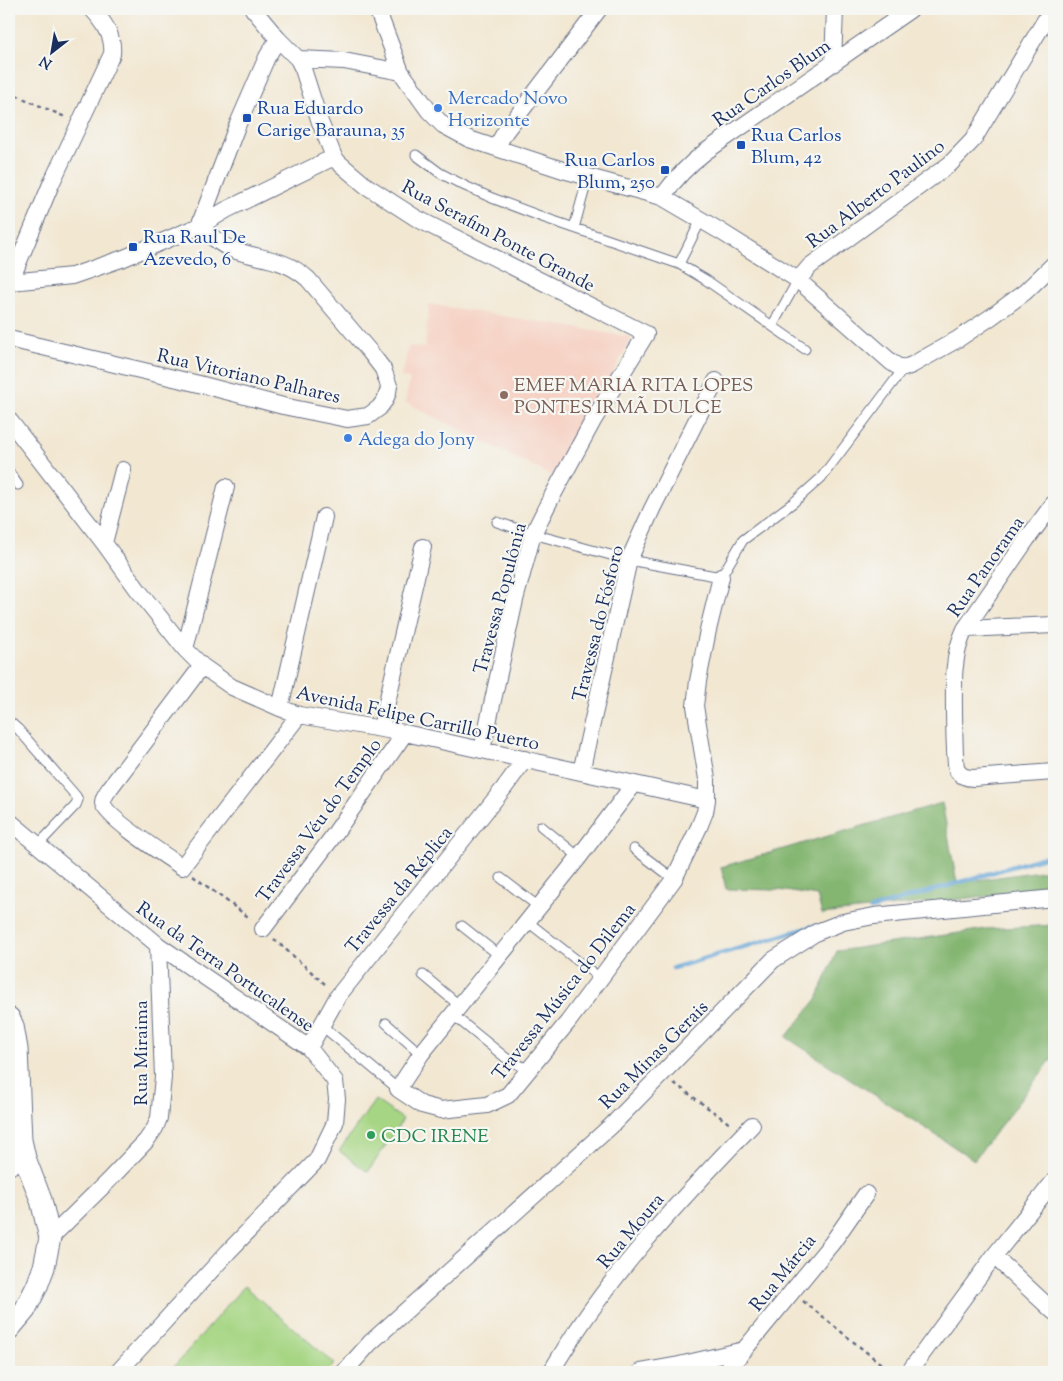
<svg xmlns="http://www.w3.org/2000/svg" width="1063" height="1381" font-family="'Sorts Mill Goudy',serif">
  <style>
    .built { fill: #f6d2c4 }
    .green { fill: #a6d583; stroke: #608270 }
    .forest { fill: #84b671; stroke: #507268 }
    .lines { fill: none; stroke-linecap: round; stroke-linejoin: round }
    .stream { stroke: #63a4d6; stroke-width: 4.5 }
    .service-casing { stroke: #666f86; stroke-width: 11 }
    .minor-casing { stroke: #666f86; stroke-width: 18 }
    .tertiary-casing { stroke: #666f86; stroke-width: 23 }
    .path { stroke: #666f86; stroke-width: 2.5; stroke-dasharray: 4 4; stroke-linecap: butt }
    .service { stroke: #fff; stroke-width: 9 }
    .minor { stroke: #fff; stroke-width: 16 }
    .tertiary { stroke: #fff; stroke-width: 21 }
    .shop-dot { fill: #3f7fe0; stroke: #f6f6f2; stroke-width: 2 }
    .transit-dot { fill: #1a4fb4; stroke: #f6f6f2; stroke-width: 2 }
    .education-dot { fill: #8d6e63; stroke: #f6f6f2; stroke-width: 2 }
    .leisure-dot { fill: #2e9e5b; stroke: #f6f6f2; stroke-width: 2 }
    .labels { text-anchor: middle; stroke-width: 4.5; stroke-linejoin: round; paint-order: stroke }
    .street-label { font-size: 19px; fill: #1b2f5e; stroke: #f6f6f2 }
    .shop-label { font-size: 19px; fill: #366cbe; stroke: #f6f6f2; text-anchor: start }
    .transit-label { font-size: 19px; fill: #164399; stroke: #f6f6f2; text-anchor: start }
    .education-label { font-size: 19px; fill: #785e54; stroke: #f6f6f2; text-anchor: start }
    .leisure-label { font-size: 19px; fill: #27864d; stroke: #f6f6f2; text-anchor: start }
  </style>
  <rect width="100%" height="100%" fill="#f6f6f2"/>
  <filter id="ink" filterUnits="userSpaceOnUse"><feTurbulence type="fractalNoise" baseFrequency=".02" numOctaves="2"/><feDisplacementMap in="SourceGraphic" scale="10" xChannelSelector="R" yChannelSelector="G"/><feConvolveMatrix kernelMatrix="1 2 1 2 8 2 1 2 1" color-interpolation-filters="sRGB"/></filter>
  <filter id="wash" filterUnits="userSpaceOnUse"><feTurbulence type="fractalNoise" baseFrequency=".0096" numOctaves="4" result="noise"/><feDisplacementMap in="SourceGraphic" scale="20" xChannelSelector="R" yChannelSelector="G"/><feGaussianBlur stdDeviation="1.12" result="paint"/><feColorMatrix in="noise" values="0 0 0 0 0 0 0 0 0 0 0 0 0 0 0 0 0 1.4 0 .05"/><feComposite in="paint" operator="in"/></filter>
  <g filter="url(#wash)">
    <rect width="100%" height="100%" fill="#f2e7d1"/>
    <!-- built -->
    <path class="built" d="M429,304L632,337L556,478L405,402L410,379L401,377L409,346L425,348Z"/>
    <!-- green -->
    <path class="green" d="M375,1100L403,1119L368,1172L339,1151Z
      M244,1286L335,1364L327,1372H169Z"/>
    <!-- forest -->
    <path class="forest" d="M942,803L957,883L1054,869V889L822,914L817,896L779,890L726,889L721,867Z
      M1054,925V1056L974,1160L786,1037L817,999L837,951L986,929Z"/>
    <g class="lines">
      <!-- stream -->
      <path class="stream" d="M871,909L1054,854
        M673,968L814,926"/>
    </g>
  </g>
  <g filter="url(#ink)">
    <g class="lines">
      <defs>
        <path id="service" d="M416,155L440,173L465,186L492,198L545,218L679,264L706,280L805,349
          M574,228L588,177
          M679,264L701,220
          M772,326L798,280
          M9,472L18,485
          M497,522L533,534L629,560L721,577L743,540L794,502L821,478L904,368
          M9,721L18,729L76,796L78,800L76,805L37,846
          M541,826L579,857
          M634,849L674,879
          M501,878L539,907
          M528,922L601,979
          M462,926L500,956
          M423,975L460,1006
          M453,1015L506,1058L529,1070
          M386,1023L421,1054
          M321,1025L398,1089"/>
        <path id="minor" d="M253,9L278,39L298,59L303,69L320,122L334,157L338,162L365,185L416,218L646,334L594,419L548,504L533,534L515,600L482,750
          M377,9L401,72L429,111L443,125L469,139L496,148L563,170L662,197L720,231L798,280L891,362L897,366L904,368L912,365L958,339L991,317L1025,292L1054,264
          M298,59L344,61L401,72
          M833,64L835,9
          M496,148L505,132L599,9
          M662,197C675,179 688,165 705,152L911,9
          M199,226L237,126L267,57L278,39
          M798,280L810,266L950,164L973,140L1052,9
          M10,282L72,276L124,258L199,226L226,210L334,157
          M9,285L51,184L112,54C114,36 104,22 92,9
          M9,339L199,384L283,406L347,419L368,416L379,408L385,400L388,392L389,386L383,369L370,352L308,279C282,256 260,260 231,249C219,244 209,234 199,226
          M9,420L104,543L138,590L185,649L202,666L232,687L280,708L299,715L405,733L707,800
          M1054,503L1027,539L965,629C960,640 956,653 955,666C953,676 954,764 957,770C960,776 967,778 973,778L1054,772
          M104,543L123,470
          M965,629L1054,625
          M185,649L226,487
          M202,666L110,788C107,792 103,797 103,803C105,817 169,858 182,867L299,715
          M280,708L324,517
          M381,728L423,547
          M581,772L629,560L652,509L716,381
          M634,784L579,857L421,1054L398,1089L422,1105L441,1110L487,1105L508,1095L568,1022L674,879L699,827L705,812L707,800V779L695,706L698,681L708,630L721,577
          M9,821L158,945L309,1048L335,1081L337,1099L335,1123L317,1160L228,1252L118,1372
          M263,929L331,839L405,733
          M309,1048L338,996L504,788L525,759
          M9,1167L25,1158
          M50,1238L108,1181L146,1141L155,1128L159,1118L163,1077L158,945
          M994,1256L1054,1312
          M344,1372L370,1343L611,1126L773,960L817,932L843,922L874,916L1054,898
          M551,1372C604,1280 679,1201 752,1125
          M640,1372L679,1365L744,1350
          M726,1372L832,1243L866,1194
          M909,1372L994,1256L1054,1181"/>
        <path id="tertiary" d="M9,1018L13,1026L17,1049L21,1140L25,1158L41,1200L50,1238L44,1267L37,1286L25,1310L9,1329"/>
      </defs>
      <!-- service casing -->
      <use href="#service" class="service-casing"/>
      <!-- minor casing -->
      <use href="#minor" class="minor-casing"/>
      <!-- tertiary casing -->
      <use href="#tertiary" class="tertiary-casing"/>
      <!-- path -->
      <path class="path" d="M9,92L65,117
        M193,876L251,919
        M274,939L326,985
        M674,1083L730,1124
        M803,1301L891,1372"/>
      <!-- service -->
      <use href="#service" class="service"/>
      <!-- minor -->
      <use href="#minor" class="minor"/>
      <!-- tertiary -->
      <use href="#tertiary" class="tertiary"/>
    </g>
  </g>
  <!-- markers -->
  <g class="shop-dot">
    <circle cx="438" cy="108" r="5"/>
    <circle cx="348" cy="438" r="5"/>
  </g>
  <g class="transit-dot">
    <rect x="242" y="113" width="10" height="10" rx="2.5"/>
    <rect x="736" y="140" width="10" height="10" rx="2.5"/>
    <rect x="660" y="165" width="10" height="10" rx="2.5"/>
    <rect x="128" y="242" width="10" height="10" rx="2.5"/>
  </g>
  <circle class="education-dot" cx="504" cy="395" r="5"/>
  <circle class="leisure-dot" cx="371" cy="1135" r="5"/>
  <g class="labels">
    <!-- street labels -->
    <g class="street-label">
      <text transform="translate(771 82) rotate(-35)" y="7">Rua Carlos Blum</text>
      <text transform="translate(875 193) rotate(-37)" y="7">Rua Alberto Paulino</text>
      <text transform="translate(499 235) rotate(28)" y="7">Rua Serafim Ponte Grande</text>
      <text transform="translate(249 375) rotate(13)" y="7">Rua Vitoriano Palhares</text>
      <text transform="translate(985 566) rotate(-55)" y="7">Rua Panorama</text>
      <text transform="translate(499 598) rotate(-75)" y="7">Travessa Populônia</text>
      <text transform="translate(597 623) rotate(-76)" y="7">Travessa do Fósforo</text>
      <text transform="translate(418 717) rotate(12)" y="7">Avenida Felipe Carrillo Puerto</text>
      <text transform="translate(318 820) rotate(-54)" y="7">Travessa Véu do Templo</text>
      <text transform="translate(398 889) rotate(-51)" y="7">Travessa da Réplica</text>
      <text transform="translate(226 966) rotate(35)" y="7">Rua da Terra Portucalense</text>
      <text transform="translate(563 991) rotate(-52)" y="7">Travessa Música do Dilema</text>
      <text transform="translate(140 1053) rotate(-90)" y="7">Rua Miraima</text>
      <text transform="translate(653 1054) rotate(-45)" y="7">Rua Minas Gerais</text>
      <text transform="translate(630 1230) rotate(-50)" y="7">Rua Moura</text>
      <text transform="translate(782 1272) rotate(-51)" y="7">Rua Márcia</text>
    </g>
    <!-- shop labels -->
    <g class="shop-label">
      <text x="448" y="104">Mercado Novo<tspan x="448" dy="22">Horizonte</tspan></text>
      <text x="358" y="445">Adega do Jony</text>
    </g>
    <!-- transit labels -->
    <g class="transit-label">
      <text x="257" y="114">Rua Eduardo<tspan x="257" dy="22">Carige Barauna, 35</tspan></text>
      <text x="751" y="141">Rua Carlos<tspan x="751" dy="22">Blum, 42</tspan></text>
      <text x="655" y="166" text-anchor="end">Rua Carlos<tspan x="655" dy="22">Blum, 250</tspan></text>
      <text x="143" y="243">Rua Raul De<tspan x="143" dy="22">Azevedo, 6</tspan></text>
    </g>
    <!-- education labels -->
    <g class="education-label">
      <text x="514" y="391">EMEF MARIA RITA LOPES<tspan x="514" dy="22">PONTES IRMÃ DULCE</tspan></text>
    </g>
    <!-- leisure labels -->
    <g class="leisure-label">
      <text x="381" y="1142">CDC IRENE</text>
    </g>
  </g>
  <!-- margin -->
  <rect width="1063" height="1381" fill="none" stroke="#f6f6f2" stroke-width="30"/>
  <!-- north arrow -->
  <g transform="translate(52 52) rotate(211)" stroke="#f6f6f2" stroke-width="4" paint-order="stroke">
  <path d="M0-4L9 19L0 12L-9 19Z" fill="#1b2f5e"/>
  <text y="-8" font-size="14" font-weight="bold" text-anchor="middle" fill="#1b2f5e">N</text>
  </g>
</svg>
